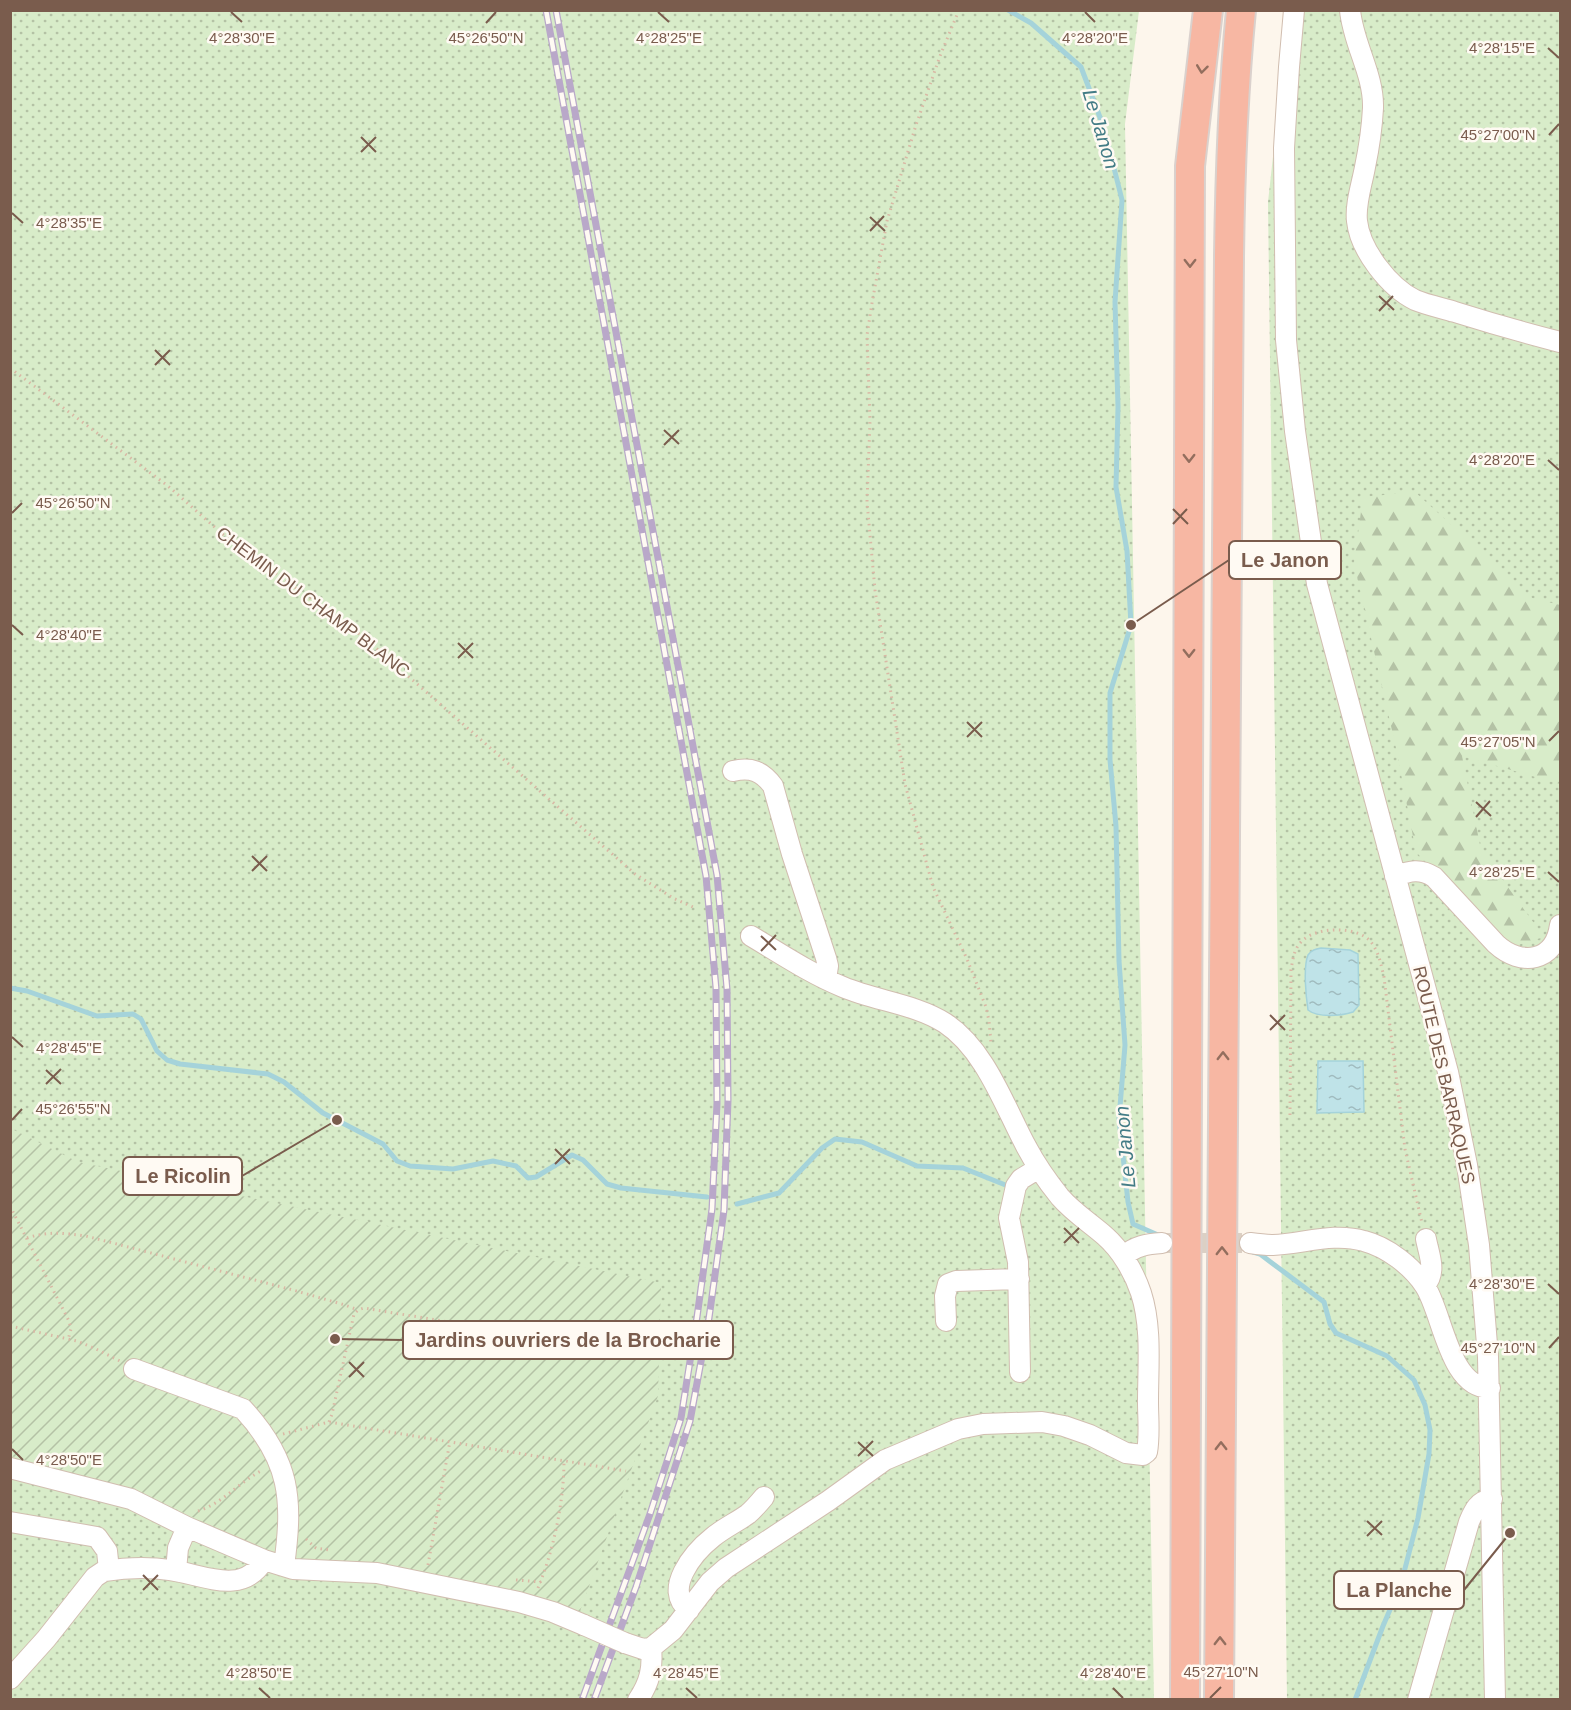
<svg xmlns="http://www.w3.org/2000/svg" width="1571" height="1710" font-family="Arial,sans-serif">
  <style>
    .grass { fill: url(#grass-dots) }
    .forest { fill: url(#forest-firs) }
    .garden { fill: url(#garden-furrows) }
    .water { fill: url(#water-ripples); stroke: #a5d3da; stroke-width: 1.5 }
    .lines { fill: none; stroke-linecap: round; stroke-linejoin: round }
    .stream { stroke: #a5d3da; stroke-width: 5 }
    .minor-tunnel { stroke: #dcd0c4; stroke-width: 20; stroke-dasharray: 20 10; stroke-linecap: butt }
    .minor-casing { stroke: #d1beb0; stroke-width: 22 }
    .highway-casing { stroke: #dad1cd; stroke-width: 32 }
    .path { stroke: #d9b8a5; stroke-width: 3; stroke-dasharray: 1.5 4.5; stroke-linecap: butt }
    .minor { stroke: #fff; stroke-width: 20 }
    .highway { stroke: #f7b7a3; stroke-width: 28 }
    .rail-casing { stroke: #b9a8c9; stroke-width: 7 }
    .rail { stroke: #fffaf3; stroke-width: 4.5; stroke-dasharray: 14; stroke-linecap: butt }
    .minor-bridge-casing { stroke: #d1beb0; stroke-width: 22; stroke-linecap: butt }
    .minor-bridge { stroke: #fff; stroke-width: 20 }
    .oneway { stroke: #936e5e }
    .ticks { fill: none; stroke: #7a5c4d; stroke-width: 2 }
    .labels { text-anchor: middle; stroke-width: 5; stroke-linejoin: round; paint-order: stroke }
    .street-label { font-size: 18px; fill: #7a5c4d; stroke: #fffaf3 }
    .water-label { font-size: 20px; font-style: italic; fill: #437c86; stroke: #fffaf3 }
    .ticks-label { font-size: 15px; text-anchor: middle; fill: #7a5c4d; stroke: #fffaf3; stroke-width: 5; stroke-linejoin: round; paint-order: stroke }
    .leader { fill: none; stroke: #7a5c4d; stroke-width: 2 }
    .callout-dot { fill: #7a5c4d; stroke: #fffaf3; stroke-width: 2 }
    .callout { fill: #fffaf3; stroke: #7a5c4d; stroke-width: 2 }
    .callout-label { font-size: 20px; text-anchor: middle; font-weight: bold; fill: #7a5c4d }
  </style>
  <defs>
    <pattern id="grass-dots" width="8" height="8" patternUnits="userSpaceOnUse" patternTransform="scale(1.5)"><rect width="8" height="8" fill="#d8ecc9"/><path d="M2 2h.1M6 6h.1" fill="none" stroke="#b4c2a5" stroke-width="1.8" stroke-linecap="round"/></pattern>
    <pattern id="forest-firs" width="22" height="20" patternUnits="userSpaceOnUse" patternTransform="scale(1.5)"><rect width="22" height="20" fill="#d8ecc9"/><path d="M5 1l3.5 6h-7zM16 11l3.5 6h-7z" fill="#b4c2a5"/></pattern>
    <pattern id="garden-furrows" width="10" height="10" patternUnits="userSpaceOnUse" patternTransform="scale(1.5)"><rect width="10" height="10" fill="#d8ecc9"/><path d="M-1 1l2-2M0 10L10 0M9 11l2-2" fill="none" stroke="#b4c2a5"/></pattern>
    <pattern id="water-ripples" width="26" height="14" patternUnits="userSpaceOnUse" patternTransform="scale(1.5)"><rect width="26" height="14" fill="#bfe3e8"/><path d="M2 4q2-2 4 0t4 0M15 11q2-2 4 0t4 0" fill="none" stroke="#a0bbbe"/></pattern>
  </defs>
  <rect width="100%" height="100%" fill="#fdf6ec"/>
  <!-- grass -->
  <path class="grass" d="M11,11H1139L1125,124L1154,1699L11,1700Z
    M1289,11H1560V1699H1287L1268,202Z"/>
  <!-- forest -->
  <path class="forest" d="M1415,492L1532,598L1560,605V784L1462,756L1481,850L1544,937L1508,948L1416,852L1396,748L1354,563L1363,497Z"/>
  <!-- garden -->
  <path class="garden" d="M10,1128L78,1162L661,1283L658,1396L579,1614L549,1599L372,1564L297,1561L263,1550L143,1494L11,1456Z"/>
  <!-- water -->
  <path class="water" d="M1321,948L1350,950L1358,954L1359,1005L1353,1012C1341,1016 1318,1018 1308,1010C1306,997 1303,967 1308,955C1311,950 1316,949 1321,948Z
    M1318,1061H1363L1364,1112L1317,1113Z"/>
  <g class="lines">
    <!-- stream -->
    <path class="stream" d="M1008,10L1031,23L1081,67L1104,128L1122,200L1115,302L1118,407L1116,487L1127,551L1131,625L1110,693V760L1116,826L1119,961L1125,1045L1119,1119L1128,1202L1133,1224L1158,1235
      M10,988L27,991L97,1016L133,1014L141,1019L157,1051L167,1060L180,1064L268,1074L284,1082L323,1113L383,1144L397,1161L410,1166L453,1169L493,1161L516,1166L528,1178L536,1177L572,1155L583,1160L607,1184L621,1188L707,1197
      M737,1204L779,1193L822,1148L835,1139L862,1142L917,1166L963,1168L1008,1186
      M1253,1252L1260,1254L1324,1302L1330,1324L1336,1333L1387,1356L1414,1380L1425,1405L1430,1430L1429,1454L1418,1518L1401,1584L1383,1626L1355,1700"/>
    <!-- minor-tunnel -->
    <path class="minor-tunnel" d="M1162,1243H1250"/>
    <defs>
      <path id="minor" d="M1294,10L1289,67L1284,148L1286,340L1295,431L1317,584L1448,1072L1467,1165L1479,1245L1488,1357L1495,1700
        M1350,10C1353,44 1374,74 1373,108C1372,127 1369,148 1365,167C1362,184 1355,204 1357,221C1360,250 1389,287 1415,300C1427,305 1442,308 1455,312C1490,323 1525,333 1560,342
        M733,771C751,767 762,771 773,786L792,854L826,958L828,966L826,979
        M1395,876C1410,871 1420,868 1434,877L1496,944C1521,967 1555,962 1560,925
        M1250,1243C1257,1244 1265,1245 1273,1245C1303,1244 1333,1232 1364,1241C1387,1247 1412,1266 1425,1286C1443,1314 1449,1388 1490,1388
        M1123,1256C1136,1246 1146,1244 1162,1243
        M1425,1285C1437,1272 1429,1255 1426,1239
        M946,1321L945,1296L948,1284L956,1281L1019,1279
        M134,1369L243,1409C291,1461 293,1500 284,1566
        M1020,1372L1018,1262L1009,1218L1016,1186L1021,1179L1039,1168
        M10,1468L131,1499L187,1527L264,1560L293,1569L377,1573L519,1602L553,1612L584,1625
        M10,1522L97,1537L107,1551L109,1570
        M176,1571L178,1548L187,1527
        M689,1610C662,1590 694,1552 713,1537C724,1528 737,1522 748,1514C754,1509 759,1503 764,1497
        M625,1643L643,1649L651,1648L673,1630L710,1582L726,1568L828,1501L885,1460L958,1429L983,1424L1042,1422L1064,1426L1090,1435L1126,1453L1143,1455L1147,1452C1150,1435 1148,1418 1148,1402C1148,1366 1152,1327 1141,1293C1134,1272 1121,1250 1105,1236C1090,1223 1073,1212 1060,1197C1048,1182 1036,1165 1027,1148C1005,1108 986,1050 945,1023C915,1004 876,1001 843,987C811,974 781,954 751,936
        M10,1679L46,1639L95,1577L104,1571C124,1568 149,1567 170,1570C202,1574 242,1597 264,1560
        M638,1700C650,1682 653,1668 651,1648
        M1418,1700L1469,1522C1474,1510 1478,1501 1492,1499"/>
      <path id="highway" d="M1185,1700L1190,166L1208,10
        M1219,1700L1229,257C1230,174 1233,93 1241,10"/>
    </defs>
    <!-- minor casing -->
    <use href="#minor" class="minor-casing"/>
    <!-- highway casing -->
    <use href="#highway" class="highway-casing"/>
    <!-- path -->
    <path class="path" d="M959,10L940,56L916,125L887,221L872,303L867,335L870,421L867,502L875,590L905,784L933,887L967,959L986,1007L989,1021L991,1043
      M10,368L168,486L227,538L362,636L635,874L673,898L695,908
      M1290,1115L1291,970C1293,958 1294,949 1302,941C1317,926 1358,926 1371,942C1379,952 1381,965 1384,977L1405,1149L1422,1223
      M10,1206L69,1321L71,1329L68,1340
      M27,1238C48,1231 64,1233 86,1236L293,1290L345,1305L358,1310
      M10,1326L77,1341L96,1349L120,1361
      M329,1422L332,1414L354,1314L358,1310L364,1308L654,1356
      M283,1434L329,1422L626,1471
      M198,1511C222,1504 240,1481 263,1470
      M306,1539L316,1548L329,1550
      M428,1565L450,1441
      M516,1580L541,1582
      M538,1588C554,1549 564,1501 564,1460"/>
    <!-- minor -->
    <use href="#minor" class="minor"/>
    <!-- highway -->
    <use href="#highway" class="highway"/>
    <defs>
      <path id="rail" d="M546,10L706,876L716,988L717,1103L712,1209L697,1317L681,1418L650,1514L582,1700
        M556,10L717,875L727,989L728,1100L724,1210L709,1318L690,1421L636,1587L594,1700"/>
    </defs>
    <!-- rail casing -->
    <use href="#rail" class="rail-casing"/>
    <!-- rail -->
    <use href="#rail" class="rail"/>
    <defs>
      <path id="minor-bridge" d="M584,1625L625,1643"/>
    </defs>
    <!-- minor-bridge casing -->
    <use href="#minor-bridge" class="minor-bridge-casing"/>
    <!-- minor-bridge -->
    <use href="#minor-bridge" class="minor-bridge"/>
  </g>
  <!-- one-way arrows -->
  <defs><path id="oneway-chevron" d="M-2-3.5L2.5 0L-2 3.5" fill="none" stroke-width="1.6" stroke-linecap="round" stroke-linejoin="round" transform="scale(1.5)"/></defs>
  <g class="oneway">
    <use href="#oneway-chevron" transform="translate(1202 69) rotate(97)"/>
    <use href="#oneway-chevron" transform="translate(1190 263) rotate(90)"/>
    <use href="#oneway-chevron" transform="translate(1189 458) rotate(90)"/>
    <use href="#oneway-chevron" transform="translate(1189 653) rotate(90)"/>
    <use href="#oneway-chevron" transform="translate(1223 1056) rotate(-90)"/>
    <use href="#oneway-chevron" transform="translate(1222 1251) rotate(-90)"/>
    <use href="#oneway-chevron" transform="translate(1221 1446) rotate(-90)"/>
    <use href="#oneway-chevron" transform="translate(1220 1641) rotate(-90)"/>
  </g>
  <!-- ticks -->
  <path class="ticks" d="M231,12L242,22M658,12L669,22M1085,12L1095,22M486,23L496,12M1548,48L1559,58M1549,135L1559,124M361,137L376,152M361,152L376,137M12,213L23,223M870,217L885,231M870,231L884,216M1379,296L1394,310M1379,311L1393,296M155,350L170,365M155,365L170,350M664,430L679,444M664,445L679,430M1548,460L1559,470M1173,509L1188,524M12,513L22,503M1173,524L1187,509M12,625L23,635M458,643L473,658M458,658L473,643M967,722L982,737M967,737L982,722M1549,741L1559,731M1476,802L1491,816M1476,817L1490,801M252,856L267,871M252,871L267,856M1548,872L1559,882M761,936L776,950M761,951L776,935M1270,1015L1285,1030M1270,1030L1285,1015M12,1037L23,1047M46,1070L61,1084M46,1084L61,1069M12,1120L22,1109M555,1149L570,1164M555,1164L570,1149M1064,1228L1079,1243M1064,1243L1079,1228M1548,1284L1559,1294M1549,1348L1559,1337M349,1362L364,1377M349,1377L364,1362M858,1442L873,1456M12,1449L23,1460M858,1456L873,1441M1367,1521L1382,1535M1367,1536L1382,1521M143,1575L158,1590M143,1590L158,1575M259,1688L270,1698M686,1688L697,1698M1113,1688L1123,1698M1210,1698L1221,1687"/>
  <g class="labels">
    <!-- street labels -->
    <g class="street-label">
      <text transform="translate(313 602) rotate(37)" y="6">CHEMIN DU CHAMP BLANC</text>
      <text transform="translate(1444 1075) rotate(77)" y="6">ROUTE DES BARRAQUES</text>
    </g>
    <!-- water labels -->
    <g class="water-label">
      <text transform="translate(1101 129) rotate(73)" y="7">Le Janon</text>
      <text transform="translate(1125 1147) rotate(-95)" y="7">Le Janon</text>
    </g>
  </g>
  <g class="ticks-label">
    <text x="242" y="43">4°28'30"E</text>
    <text x="669" y="43">4°28'25"E</text>
    <text x="1095" y="43">4°28'20"E</text>
    <text x="486" y="43">45°26'50"N</text>
    <text x="1502" y="53">4°28'15"E</text>
    <text x="1498" y="140">45°27'00"N</text>
    <text x="69" y="228">4°28'35"E</text>
    <text x="1502" y="465">4°28'20"E</text>
    <text x="73" y="508">45°26'50"N</text>
    <text x="69" y="640">4°28'40"E</text>
    <text x="1498" y="747">45°27'05"N</text>
    <text x="1502" y="877">4°28'25"E</text>
    <text x="69" y="1053">4°28'45"E</text>
    <text x="73" y="1114">45°26'55"N</text>
    <text x="1502" y="1289">4°28'30"E</text>
    <text x="1498" y="1353">45°27'10"N</text>
    <text x="69" y="1465">4°28'50"E</text>
    <text x="1221" y="1677">45°27'10"N</text>
    <text x="259" y="1678">4°28'50"E</text>
    <text x="686" y="1678">4°28'45"E</text>
    <text x="1113" y="1678">4°28'40"E</text>
  </g>
  <!-- callouts -->
  <path class="leader" d="M1131 625L1229 560M337 1120L242 1176M335 1339L403 1340M1510 1533L1464 1590"/>
  <g class="callout-dot">
    <circle cx="1131" cy="625" r="6"/>
    <circle cx="337" cy="1120" r="6"/>
    <circle cx="335" cy="1339" r="6"/>
    <circle cx="1510" cy="1533" r="6"/>
  </g>
  <g class="callout">
    <rect x="1229" y="541" width="112" height="38" rx="6"/>
    <rect x="123" y="1157" width="119" height="38" rx="6"/>
    <rect x="403" y="1321" width="330" height="38" rx="6"/>
    <rect x="1334" y="1571" width="130" height="38" rx="6"/>
  </g>
  <g class="callout-label">
    <text x="1285" y="567">Le Janon</text>
    <text x="183" y="1183">Le Ricolin</text>
    <text x="568" y="1347">Jardins ouvriers de la Brocharie</text>
    <text x="1399" y="1597">La Planche</text>
  </g>
  <!-- border -->
  <rect width="1571" height="1710" fill="none" stroke="#7a5c4d" stroke-width="24"/>
</svg>
